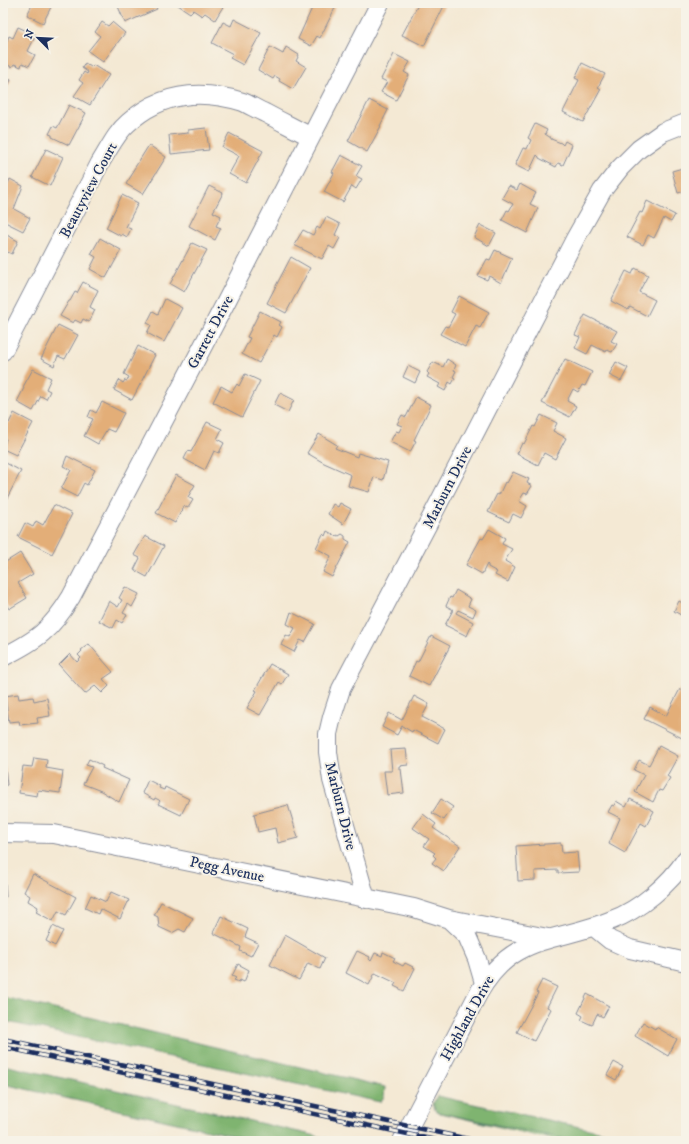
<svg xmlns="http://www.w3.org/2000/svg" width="689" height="1144" font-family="'IM FELL DW Pica',serif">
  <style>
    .green { fill: #9fd282; stroke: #5d8070 }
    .forest { fill: #7fb470; stroke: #4d7267 }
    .building { fill: #e3ae78 }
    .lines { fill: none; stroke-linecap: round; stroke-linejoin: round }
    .minor-casing { stroke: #888c99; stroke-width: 20 }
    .minor { stroke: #fff; stroke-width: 18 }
    .rail-casing { stroke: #1b2f5e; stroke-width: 4.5 }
    .rail { stroke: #f7f3e8; stroke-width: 3; stroke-dasharray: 9; stroke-linecap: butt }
    .labels { text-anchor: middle; stroke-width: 4; stroke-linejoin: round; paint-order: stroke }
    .street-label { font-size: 15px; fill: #1b2f5e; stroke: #f7f3e8 }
  </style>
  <rect width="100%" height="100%" fill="#f7f3e8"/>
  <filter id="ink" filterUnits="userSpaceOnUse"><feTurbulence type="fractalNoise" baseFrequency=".025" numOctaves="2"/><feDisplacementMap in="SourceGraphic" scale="8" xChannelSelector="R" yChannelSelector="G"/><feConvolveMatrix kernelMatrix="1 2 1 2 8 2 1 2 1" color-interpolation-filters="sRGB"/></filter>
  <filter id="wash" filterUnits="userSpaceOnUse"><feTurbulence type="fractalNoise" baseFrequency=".012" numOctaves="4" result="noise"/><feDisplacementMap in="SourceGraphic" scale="16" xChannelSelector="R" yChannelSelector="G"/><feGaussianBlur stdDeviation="0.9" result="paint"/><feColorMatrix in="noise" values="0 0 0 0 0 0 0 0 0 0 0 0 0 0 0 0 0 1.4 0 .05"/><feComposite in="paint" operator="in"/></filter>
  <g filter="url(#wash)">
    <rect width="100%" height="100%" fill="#f4e9d4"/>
    <!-- green -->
    <path class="green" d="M436,1112L574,1141H559Z"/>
    <!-- forest -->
    <path class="forest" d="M3,997L385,1087L384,1097L380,1102L3,1021Z
      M3,1065L103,1087L338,1141H257L3,1084Z
      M437,1096L644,1141H574L436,1112L433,1104Z"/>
    <g id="blocks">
      <!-- building -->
      <path class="building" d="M33,3H53L43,23L27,15Z
        M119,3H160L155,5L157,9L125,23L117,4Z
        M175,3H221L224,5L215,20L205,13L202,16L193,10L190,13Z
        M312,3H330L336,6L320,38L317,36L311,46L298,39L312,8L310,7Z
        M419,3H443L445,4L424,46L402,35Z
        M234,19L261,33L243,65L230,58L233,54L212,43L223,22L231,26Z
        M102,22L108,26L112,22L125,33L103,62L88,51L100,36L95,32Z
        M18,27L36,35L28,51L35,55L29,66L22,63L21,67L14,64L12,67L3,63V50L9,36L13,38Z
        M270,47L283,54L286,47L299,55L296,61L306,67L293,89L279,81L280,79L275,76L273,79L258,70Z
        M394,54L410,62L404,72L409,75L396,100L381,92L387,82L381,79Z
        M85,63L91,67L93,65L109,75L90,105L74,96L83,83L79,80L84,72L87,74L88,72L82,68Z
        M582,63L605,74L598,87L601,89L583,122L563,112L579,80L575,78Z
        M3,76L11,80L3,95Z
        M369,100L388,110L380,126H381L367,152L348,141Z
        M69,105L86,113L69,145L52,137V135L49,134L53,126L57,128Z
        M535,124L547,130L545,134L551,138V139L561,143L563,145L565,141L572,145L563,165L558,163L556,167L539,158V157L537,155L529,172L515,165L523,148L527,149L531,140L528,138Z
        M206,128L209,150L171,154L169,135L188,133V130Z
        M229,133L263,151L246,183L229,174L239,156L222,147Z
        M149,145L166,157L143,194L126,184L133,173L132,172Z
        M46,149L63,157L50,186L32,177Z
        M341,155L362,166L356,176L362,179L356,189L352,186L343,202L324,192L334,173L332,172Z
        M686,167V191L678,193L672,171Z
        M10,179L23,186L14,209L30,218L23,231L3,221V194Z
        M520,184L536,193L530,204L538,208L527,233L502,220L507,210L509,211L513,204L502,198L509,186L517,190Z
        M209,186L223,193L213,212L221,216L216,226L221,228L215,240L189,226Z
        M122,195L138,203L126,227L131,229L127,237L122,234L121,236L106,228Z
        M647,201L675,215L671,222L664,218L654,238L648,235L643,245L627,237L640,212L642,213Z
        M326,217L340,224L335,235L340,238L334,249L329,246L322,259L294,245L303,230L313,235L317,227L320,229Z
        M480,225L496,233L489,246L474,237Z
        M3,233L18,241L12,254L3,250Z
        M100,238L121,250L106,278L90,269L96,257L91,254Z
        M192,243L207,250L184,292L170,284Z
        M495,250L512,258L501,283L489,276L487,280L478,276L487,259L490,260Z
        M291,257L310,268L286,313L267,303Z
        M635,268L648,275L639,292L655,300L647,316L630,307L628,310L611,301L626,271L632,274Z
        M83,282L98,290L90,307L95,310L89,322L83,319L81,323L75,320L73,323L60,316L69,301H70L75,292L77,293Z
        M459,296L489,312L480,328L476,326L465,347L440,334L445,326L448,327L455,314L451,312Z
        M165,299L182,308L164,342L147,333L151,325L147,323L153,311L158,314Z
        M260,311L281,322L279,325L282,327L277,337L274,335L259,363L242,354L250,338L247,337Z
        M585,315L617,331L611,341L617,344L612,352L607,350L606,352L592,345L587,354L575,348L580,337L575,335Z
        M58,325L78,335L65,359L58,356L54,366L41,359Z
        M138,346L155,355L132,400L114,390L119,380L123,383L125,380L127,381L129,377L124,374Z
        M447,359L456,365L454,370L456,371L453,377L455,378L452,384L449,382L445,391L438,387L440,384L427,377L429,374L427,372L433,362L443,367Z
        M565,359L592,372L585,386L582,385L578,392L573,389L567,401L576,406L570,417L542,403Z
        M616,362L628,368L621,381L609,375Z
        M408,366L420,372L415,383L403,377Z
        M33,369L51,378L46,389L50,391L46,399L41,396L33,411L17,402L24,388L23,387Z
        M245,374L260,381L242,417L213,402L221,386L232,392L237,384L239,386Z
        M280,393L294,400L288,412L274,405Z
        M416,397L431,405L414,440L416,441L410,452L390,442L396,431L399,432L402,426L397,424L402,415L406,417Z
        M102,402L124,413L114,432L107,429L98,444L84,436L93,419L88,417L91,410L96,413Z
        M14,413L33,423L16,455L3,449L6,439L3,437V428L6,422L9,423Z
        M541,415L557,423L553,431L566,438L555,459L544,453L538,465L517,454L522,443L524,444L533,426L535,427Z
        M207,422L222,429L217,439L224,443L219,453L214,451L205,470L184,459L188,451L191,452Z
        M319,434L337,445L335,448L357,457L358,453L388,462L383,480L374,477L369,492L348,486L351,475L324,463L307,453Z
        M67,456L95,470L87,485L84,483L77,497L61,489L71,470L63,466Z
        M4,462L21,471L3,506V463Z
        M513,472L529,479L527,483L532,486L527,494L524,493L519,501L527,506L521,518L513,514L509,522L488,512L497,494L499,495L505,482L507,483Z
        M176,475L195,485L188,497L193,500L188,508L184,506L175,523L156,513Z
        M340,503L351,509L343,524L328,514L333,504L338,507Z
        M54,505L72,514L52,554L18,537L25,523L33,527L36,521L43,525Z
        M489,529L505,538L502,544L512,549L505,561L515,567L508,582L495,575L497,572L488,567V565L487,564L482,574L466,565L481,538L483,539Z
        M327,531L336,536L337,535L339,536L342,534L345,536V539L350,542L332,577L323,572L331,556L316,548L323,534L325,536Z
        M145,536L164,546L147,577L134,570L140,558L134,555Z
        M20,553L33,574L18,583L27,598L9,609L3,599V570L6,568L4,563Z
        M125,587L139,594L132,607L128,604L123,613L127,615L122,623L117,620L113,628L99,621L109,601L118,607L122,600L119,598Z
        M456,590L471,599L468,606L476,610L473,617L458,610L456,613L473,622L467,636L445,625L453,610H454L446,606L450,597L452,598Z
        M679,601L686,605V618L674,611Z
        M291,612L315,624L305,642L300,640L294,652L281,645L286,635L290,637L295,628L287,624Z
        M431,636L450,646L429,686L409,676L416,661L418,662Z
        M89,644L113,672L103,679L109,686L102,693L95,686L85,694L59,665L70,654L77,662L81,658L78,655L82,651L81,650Z
        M270,664L288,674L282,684L279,682L260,715L247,708L257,691L255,690Z
        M680,689L686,692V736L684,739L644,719L650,707L666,716Z
        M18,694L19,699L33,697L34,701L47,698L50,716L37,718L38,723L20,725L19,721L9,722L5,696Z
        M414,696L429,704L422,717L445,729L438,743L413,730L412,732L402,726L397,735L382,727L389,713L402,720Z
        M659,746L678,756L667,776L670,778L662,791L659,790L653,802L635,792L644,775L634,770L639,760L649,765Z
        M406,749L408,765L399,766V769H401L404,793L387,795L384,771H392L390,750Z
        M34,758L47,760L46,768L63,771L60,793L38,790L37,796L19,793L23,766L32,767Z
        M89,759L103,766L102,768L129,780L119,802L101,791L83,784L92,767L86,765Z
        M3,767H5L7,785L3,786Z
        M148,780L160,786L159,788L164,790L165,787L189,799L181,815L158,804L160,801L159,800L155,798L154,800L142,793Z
        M441,799L453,807L444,820L432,813Z
        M630,799L654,811L646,826L641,823L625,853L609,844L620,818L608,812L612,805L614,806L616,801L626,807Z
        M288,805L298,838L278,843L275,828L258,832L254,814Z
        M423,814L436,824L433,828L460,846L444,871L432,863L436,858L433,855L435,853L424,846L429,839L413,828Z
        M561,843L562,853L577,852L579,872L558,873V870L535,871V880L518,881L516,846Z
        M33,874L76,897L66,915L58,911L53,921L36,912L38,907L28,901L30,896L24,892Z
        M5,880L6,897H3V881Z
        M111,892L129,900L120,919L100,909L98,914L85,908L91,895L106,902Z
        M161,902L193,918L185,932L179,929L172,933L159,927L158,917L154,915Z
        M221,916L248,929L245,937L258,943L251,956L240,951L241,947L213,933Z
        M53,926L63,931L55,946L46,941Z
        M285,935L325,958L320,969L308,963L299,980L270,965Z
        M357,951L370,957L369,959L371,961L375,953L382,956L383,952L395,958L393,961L403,966L405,963L415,968L404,991L394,986L396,983L375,973L369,985L346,973Z
        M238,964L249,970L244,982L240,980L239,982L234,980L236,978L232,976Z
        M542,980L557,987L547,1007L551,1009L534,1041L517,1032L538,993L536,992Z
        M587,994L609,1006L603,1017L597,1014L592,1025L581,1020L583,1016L578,1013Z
        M643,1022L655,1029L656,1027L677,1039L668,1056L635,1036Z
        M614,1062L623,1067L616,1080L607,1075Z"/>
    </g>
  </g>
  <g filter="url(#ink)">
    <use href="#blocks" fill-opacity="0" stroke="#888c99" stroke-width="1"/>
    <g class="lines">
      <defs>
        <path id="minor" d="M3,351L100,163C109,149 116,133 128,123C162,92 201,89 243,102C250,105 258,110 265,113C280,121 296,129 311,137
          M3,657C37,640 51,630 71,597L225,304L380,3
          M3,833L54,834L414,908L449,919L467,936L477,959L484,983
          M366,899L332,780L328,752V734L332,717L341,689L432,516L575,239L602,191L620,168L639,149L663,132L686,123
          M449,919L548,938
          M594,927L610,940L630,949L686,962
          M402,1141L478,994C512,933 556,943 612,920C639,910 670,884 686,859"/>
      </defs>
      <!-- minor casing -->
      <use href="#minor" class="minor-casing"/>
      <!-- minor -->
      <use href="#minor" class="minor"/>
      <defs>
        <path id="rail" d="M3,1039L478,1141
          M3,1047L440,1141"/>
      </defs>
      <!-- rail casing -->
      <use href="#rail" class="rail-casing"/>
      <!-- rail -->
      <use href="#rail" class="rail"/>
    </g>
  </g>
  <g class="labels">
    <!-- street labels -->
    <g class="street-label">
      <text transform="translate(88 190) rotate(-62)" y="5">Beautyview Court</text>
      <text transform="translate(210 332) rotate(-62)" y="5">Garrett Drive</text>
      <text transform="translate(447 487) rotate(-63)" y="5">Marburn Drive</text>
      <text transform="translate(341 806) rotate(76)" y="5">Marburn Drive</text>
      <text transform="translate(227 869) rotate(12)" y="5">Pegg Avenue</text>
      <text transform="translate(467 1018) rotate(-61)" y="5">Highland Drive</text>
    </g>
  </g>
  <!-- margin -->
  <rect width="689" height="1144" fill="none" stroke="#f7f3e8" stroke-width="16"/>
  <!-- north arrow -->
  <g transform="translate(38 38) rotate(294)" stroke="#f7f3e8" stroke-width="3" paint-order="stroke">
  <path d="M0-3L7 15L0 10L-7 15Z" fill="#1b2f5e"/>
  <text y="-6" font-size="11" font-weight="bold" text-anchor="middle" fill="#1b2f5e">N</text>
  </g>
</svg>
